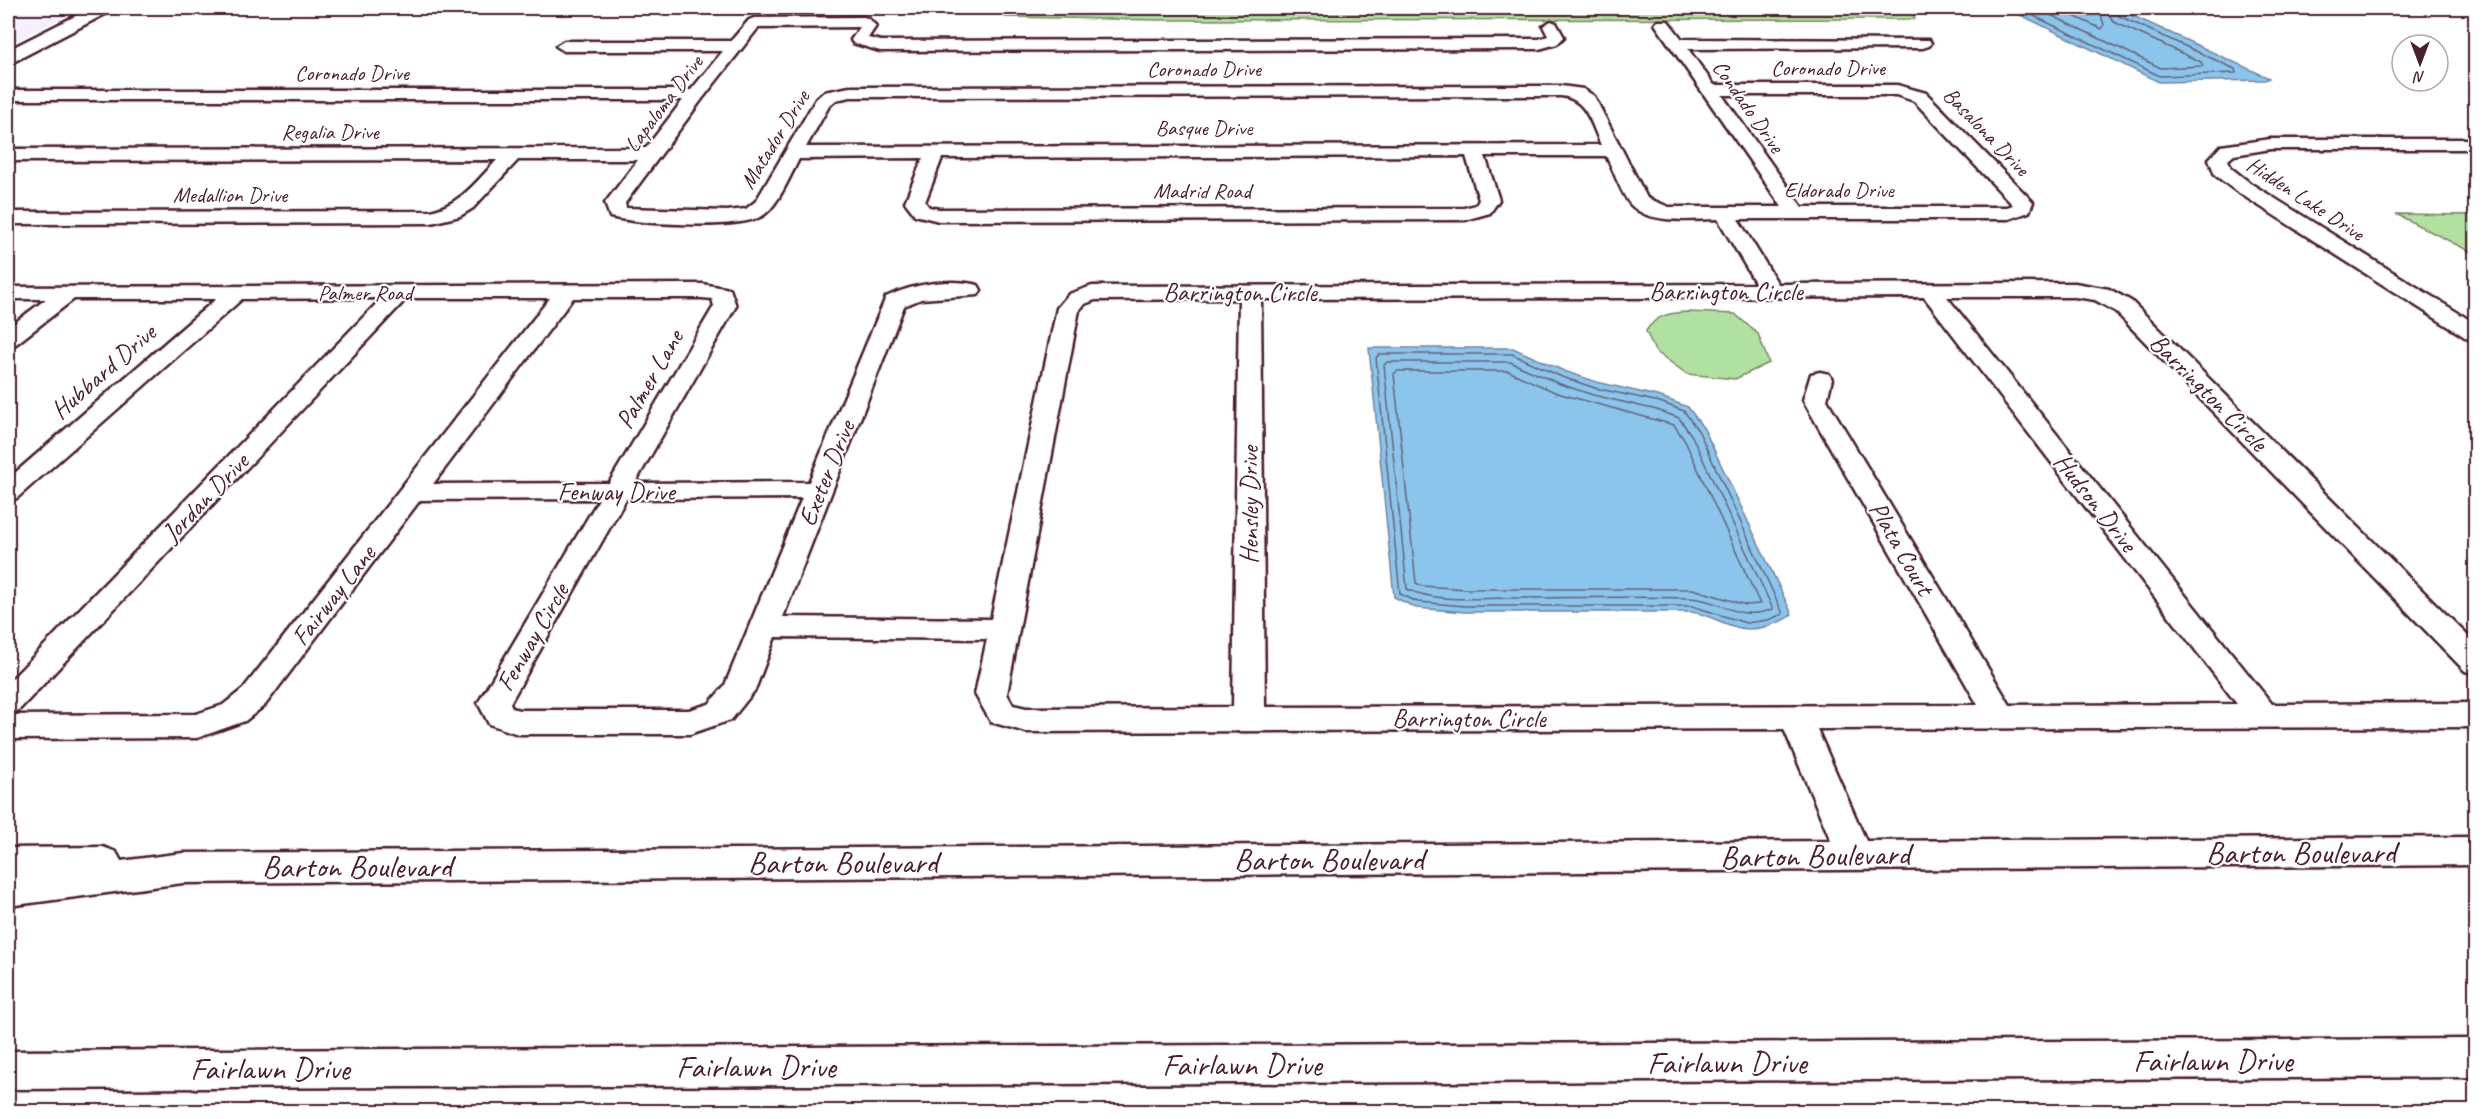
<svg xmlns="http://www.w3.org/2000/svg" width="2483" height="1119" font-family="Caveat,sans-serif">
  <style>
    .built { fill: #f5f0fe }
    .green { fill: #b1e1a1; stroke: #7e8066; stroke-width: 1.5 }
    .water { fill: #8cc5eb; stroke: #72839e; stroke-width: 1.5 }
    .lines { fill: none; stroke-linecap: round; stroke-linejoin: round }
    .shore { stroke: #646178; stroke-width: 1.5 }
    .minor-casing { stroke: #4a1f2b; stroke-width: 5 }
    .major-casing { stroke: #4a1f2b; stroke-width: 5 }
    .minor { fill: #fff; fill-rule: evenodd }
    .major { fill: #fff; fill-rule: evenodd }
    .labels { text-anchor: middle; stroke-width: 4.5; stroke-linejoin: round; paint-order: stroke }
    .far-street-label { font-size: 22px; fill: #4a1f2b; stroke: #fff }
    .street-label { font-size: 26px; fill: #4a1f2b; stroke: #fff }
    .near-street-label { font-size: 32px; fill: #4a1f2b; stroke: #fff }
  </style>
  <rect width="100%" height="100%" fill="#fff"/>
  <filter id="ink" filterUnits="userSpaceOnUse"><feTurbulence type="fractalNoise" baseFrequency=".0167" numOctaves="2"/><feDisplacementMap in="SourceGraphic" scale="12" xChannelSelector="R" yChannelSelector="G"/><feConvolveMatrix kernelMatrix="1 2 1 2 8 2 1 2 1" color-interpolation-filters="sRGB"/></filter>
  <g filter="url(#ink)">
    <!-- built -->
    <path class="built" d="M8,8H81L8,45Z"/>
    <!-- green -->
    <path class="green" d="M1009,8H1909L1915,19L1159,20L1005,17Z
      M2396,214L2475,215V254Z
      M1687,312L1735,314L1758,334L1769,363L1735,379L1687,374L1655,351L1646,331C1656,315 1669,313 1687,312Z"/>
    <!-- water -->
    <path class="water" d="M2006,8H2116L2269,78L2265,80L2159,82Z
      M1369,348H1513L1564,371L1597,382L1661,397L1688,407L1704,429L1792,614C1786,620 1779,622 1771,625C1735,637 1724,618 1692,612H1465L1416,608L1394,597Z"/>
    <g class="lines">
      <!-- shore -->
      <path class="shore" d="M2017,8L2160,76L2236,73L2235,69L2119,16L2115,8
        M2036,8L2161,68L2203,66L2201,62L2114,22L2109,15L2108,8
        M2056,8L2102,29L2104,25L2099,8
        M1379,354H1512L1562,377L1595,388L1660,402L1684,411L1699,432L1783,614L1768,620L1746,623L1692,606H1465L1418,602L1400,594L1376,358Z
        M1387,362H1510L1560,384L1593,395L1657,410L1679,418L1692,436L1773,609C1737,623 1722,599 1690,598C1630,596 1570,598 1511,598C1478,598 1437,603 1407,589L1384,365Z
        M1397,371H1508L1557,393L1674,425L1685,441L1760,604L1746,605L1693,589H1466L1422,586L1416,583L1394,374Z"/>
      <defs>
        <path id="minor" d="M864,17L869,19L876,26L868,38L881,41L1539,39L1548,36L1543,26L1551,21L1556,23L1564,37L1557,44L1539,49L880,51L853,43L851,40L860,27L758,28L702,99L625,203L626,208L727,211L746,209L756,201L816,99L824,92L850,87L1561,86L1583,89L1594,96L1647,198L1669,207H1782L1655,24L1658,21H1668L1682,39L1929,40L1931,43L1929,46L1923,48L1688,49L1714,85H1897L1926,93L2033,202L2029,212L2009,219H1738L1778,284L2075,283L2109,289L2131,301L2476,644V674L2465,671L2115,311L2095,300L2075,297H1947L2272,704L2476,703V727L1817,729L1866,841L2476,837V865L183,883L8,906V848L103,847L116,852L121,861L183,853L1831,841L1784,729L1026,732L991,722L975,694L987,639L775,637L755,690L731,720L690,734H518L489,724L478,703L599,499L420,500L265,705L245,721L197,738L8,739V715L196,714L223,705L243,689L550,298H407L19,710L8,714V683L382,298L242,299L17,498L8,500V479L216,299H74L16,344L8,346V328L46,299H8V287L702,284L730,289L736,306L635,483L809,482L886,297C913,284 949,278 978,285L981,290L978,295L921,299L904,306L783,617L991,619L1057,308L1069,294L1092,286L1756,284L1718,219C1692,219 1652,225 1632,206C1622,197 1613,168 1606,156H1485L1499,200L1490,213L1465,220L939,221L915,215L905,202L923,158L799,159C791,174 777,208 762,216C737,230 639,224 610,217L605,203L638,160H518L473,208L460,216L431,223L8,224V212L431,211C461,204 477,181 497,160L8,161V149L646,148L683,100H8V90H691L723,51H564L556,46L564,41H731L749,20L754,18ZM1722,95H1896L1914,101L2013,205L2007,207H1802ZM1561,96C1587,99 1591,123 1601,145L806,147L829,106L836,100L850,97ZM1466,156L1479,200L1476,205L1464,208L939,209L929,207L925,202L942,158ZM1924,297L2237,704L2010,705L1827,400L1832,379L1829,374L1820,372L1811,374L1803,400L1978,705L1265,707L1261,299ZM573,298H702L712,299L714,306L609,483L433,484ZM1239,299L1233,707L1026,708L1013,705L1007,694L1079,310L1085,304L1095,300ZM802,498L725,685L709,704L689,710H519L512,708L510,703L626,499Z
          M2271,139H2476V149H2271L2234,155L2228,160L2231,168L2250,183L2476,324V341L2468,339L2236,191L2215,175L2209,159L2221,146Z
          M2476,1039V1077L8,1089V1051Z"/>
        <path id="major" d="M91,8H112L109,12L15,61L8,62V50Z"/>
      </defs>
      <!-- minor casing -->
      <use href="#minor" class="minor-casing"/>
      <!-- major casing -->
      <use href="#major" class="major-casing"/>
      <!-- minor -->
      <use href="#minor" class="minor"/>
      <!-- major -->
      <use href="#major" class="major"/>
    </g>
  </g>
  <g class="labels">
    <!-- far-street labels -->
    <g class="far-street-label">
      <text x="1828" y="75">Coronado Drive</text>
      <text x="1204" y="76">Coronado Drive</text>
      <text x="352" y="80">Coronado Drive</text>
      <text transform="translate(663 103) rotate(-53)" y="8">Lapaloma Drive</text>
      <text transform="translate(1749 106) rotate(55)" y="8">Condado Drive</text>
      <text x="1204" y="135">Basque Drive</text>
      <text x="330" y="139">Regalia Drive</text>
      <text transform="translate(1987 131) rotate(46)" y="8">Basalona Drive</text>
      <text transform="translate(774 139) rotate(-58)" y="8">Matador Drive</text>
      <text x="1839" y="197">Eldorado Drive</text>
      <text x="1202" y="198">Madrid Road</text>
      <text x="230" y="202">Medallion Drive</text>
      <text transform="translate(2306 198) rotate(33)" y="8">Hidden Lake Drive</text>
      <text x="365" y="300">Palmer Road</text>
    </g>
    <!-- street labels -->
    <g class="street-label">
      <text x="1726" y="300">Barrington Circle</text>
      <text x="1240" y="301">Barrington Circle</text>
      <text transform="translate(103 371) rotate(-41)" y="9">Hubbard Drive</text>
      <text transform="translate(649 379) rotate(-60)" y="9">Palmer Lane</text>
      <text transform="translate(2209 392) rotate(45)" y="9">Barrington Circle</text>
      <text transform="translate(826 473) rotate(-68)" y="9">Exeter Drive</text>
      <text x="616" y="500">Fenway Drive</text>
      <text transform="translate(205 497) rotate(-46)" y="9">Jordan Drive</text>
      <text transform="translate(2096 502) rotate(52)" y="9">Hudson Drive</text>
      <text transform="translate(1249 505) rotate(-90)" y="9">Hensley Drive</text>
      <text transform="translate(1902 548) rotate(60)" y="9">Plata Court</text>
      <text transform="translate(333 595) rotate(-52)" y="9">Fairway Lane</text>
      <text transform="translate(532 637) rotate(-60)" y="9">Fenway Circle</text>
      <text x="1469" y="727">Barrington Circle</text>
    </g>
    <!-- near-street labels -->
    <g class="near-street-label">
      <text x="2301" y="863">Barton Boulevard</text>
      <text transform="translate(1815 855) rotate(-1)" y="11">Barton Boulevard</text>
      <text x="1329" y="870">Barton Boulevard</text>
      <text x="843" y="873">Barton Boulevard</text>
      <text x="357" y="877">Barton Boulevard</text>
      <text x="2213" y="1071">Fairlawn Drive</text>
      <text x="1727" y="1073">Fairlawn Drive</text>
      <text x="1242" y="1075">Fairlawn Drive</text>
      <text x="756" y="1077">Fairlawn Drive</text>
      <text x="270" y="1079">Fairlawn Drive</text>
    </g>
  </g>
  <!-- margin -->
  <rect width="2483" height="1119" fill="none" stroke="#fff" stroke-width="30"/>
  <rect x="15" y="15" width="2453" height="1089" fill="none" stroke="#4a1f2b" stroke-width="2" filter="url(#ink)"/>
  <!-- north arrow -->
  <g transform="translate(2420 63) rotate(180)"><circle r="28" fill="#ffffff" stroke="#b7a5aa" stroke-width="1.5"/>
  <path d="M0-4.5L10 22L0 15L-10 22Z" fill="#4a1f2b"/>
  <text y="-9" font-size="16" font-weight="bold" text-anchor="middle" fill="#4a1f2b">N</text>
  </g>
</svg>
